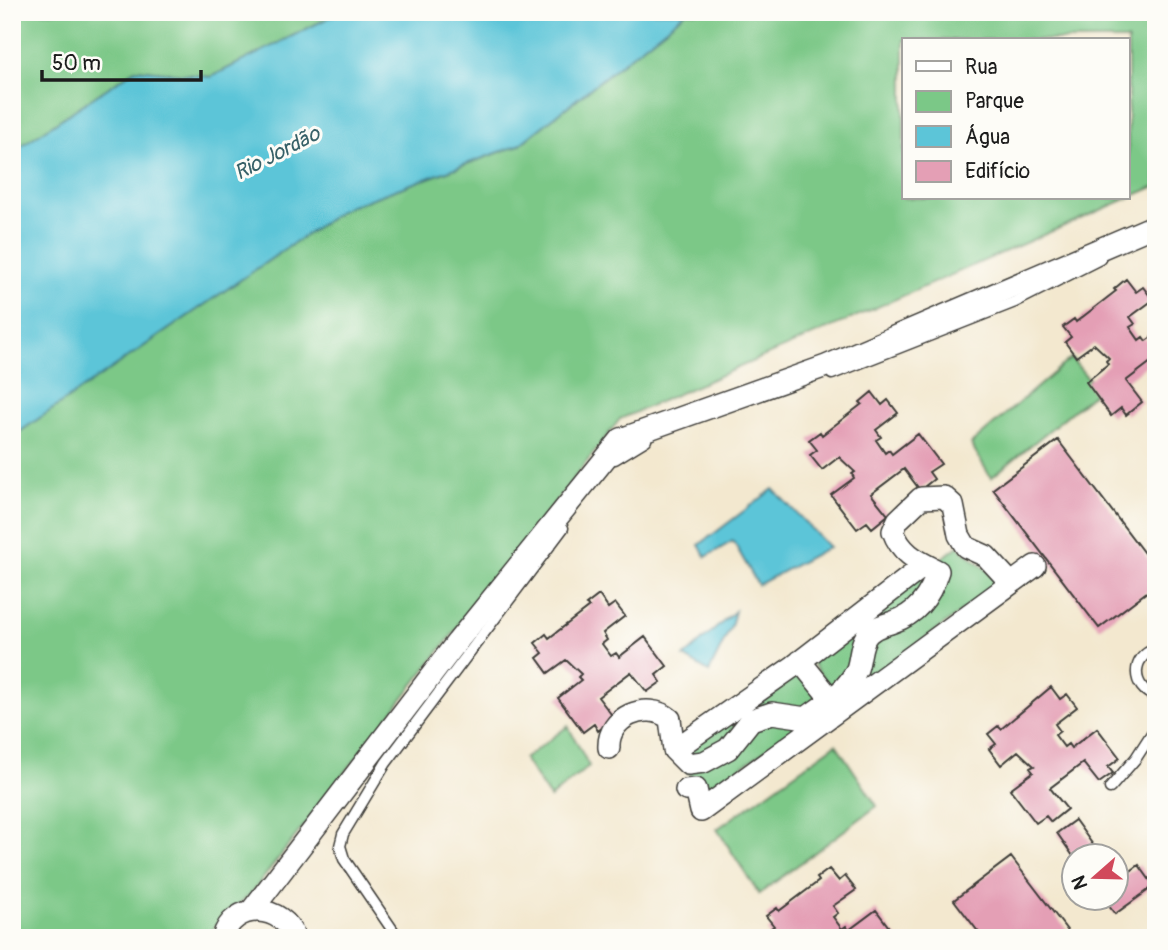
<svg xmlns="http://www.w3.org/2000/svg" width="1168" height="950" font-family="Pangolin,sans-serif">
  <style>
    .green { fill: #7bc887; stroke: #4c7252; stroke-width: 2; fill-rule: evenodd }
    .water { fill: #5cc5d8; stroke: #3c707a; stroke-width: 2 }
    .building { fill: #e49fb5 }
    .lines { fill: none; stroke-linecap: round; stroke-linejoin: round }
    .lane-casing { stroke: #3c3b37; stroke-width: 13 }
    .street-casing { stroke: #3c3b37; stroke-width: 24 }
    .lane { stroke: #fff; stroke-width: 10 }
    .street { stroke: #fff; stroke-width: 21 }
    .labels { text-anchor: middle; stroke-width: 6; stroke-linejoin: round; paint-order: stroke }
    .water-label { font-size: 21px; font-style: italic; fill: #366067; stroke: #fdfcf7 }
  </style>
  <rect width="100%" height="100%" fill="#fdfcf7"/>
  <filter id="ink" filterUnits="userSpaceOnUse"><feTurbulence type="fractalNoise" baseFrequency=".0143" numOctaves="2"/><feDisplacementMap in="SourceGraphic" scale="14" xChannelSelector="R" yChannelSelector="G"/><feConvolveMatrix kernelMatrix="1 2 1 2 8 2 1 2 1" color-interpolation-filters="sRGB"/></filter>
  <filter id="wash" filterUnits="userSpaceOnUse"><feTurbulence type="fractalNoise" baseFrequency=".00686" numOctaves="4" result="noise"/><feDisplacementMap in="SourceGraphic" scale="28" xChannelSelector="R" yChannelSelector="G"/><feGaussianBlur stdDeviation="1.57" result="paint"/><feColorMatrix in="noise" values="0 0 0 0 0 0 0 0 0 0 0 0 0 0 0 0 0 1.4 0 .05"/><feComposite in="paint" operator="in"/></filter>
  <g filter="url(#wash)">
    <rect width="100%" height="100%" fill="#f3e8cf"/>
    <!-- green -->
    <path class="green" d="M12,12H340L211,77L136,69L12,152Z
      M686,12H1156V186L620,419L250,895L223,916L207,938H12V437L345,208L519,145ZM904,40H1128V198H904Z
      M1071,358L1098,390L991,478L971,444Z
      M958,546L1001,582L841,701L810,660Z
      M798,668L826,708L705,792L674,756Z
      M568,726L589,766L550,798L524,759Z
      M836,744L877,806L759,894L717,829Z"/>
    <!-- water -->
    <path class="water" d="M340,12H686L519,145L345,208L12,437V152L136,69L211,77Z
      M773,489L829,547L758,585L733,541L706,557L699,545Z
      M735,611L731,627L709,672L684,657Z"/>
    <g id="blocks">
      <!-- building -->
      <path class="building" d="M1126,279L1136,292L1143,287L1153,300L1130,317L1135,324L1130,327L1139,340L1143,337L1146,341L1156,334V358L1126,381L1142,402L1126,415L1121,408L1111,416L1086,382L1108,364L1106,361L1109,358L1094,344L1076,357L1065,342L1071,337L1063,327L1074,319L1076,322L1116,291L1114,289Z
        M872,392L882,405L888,400L898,413L876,430L881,437L876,440L885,453L889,450L892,454L918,434L941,464L929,472L934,479L920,490L904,469L871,494L888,515L872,528L867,522L857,529L831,495L854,478L852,474L855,472L839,457L822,470L810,455L817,450L809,440L820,432L822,435L862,404L860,402Z
        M1058,440L1156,569V585L1099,628L993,489Z
        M599,595L608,608L615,603L625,616L603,633L607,640L602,644L611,656L616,653L619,657L645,637L667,666L656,675L661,682L647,692L631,672L598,697L614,718L598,731L594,724L583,732L558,698L581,680L578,677L581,674L566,660L548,673L537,658L543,653L535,643L546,634L549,638L589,607L586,605Z
        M1051,687L1060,699L1067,694L1077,707L1055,724L1060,731L1055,735L1064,747L1068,744L1071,748L1097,728L1120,758L1108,767L1113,773L1099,783L1083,763L1050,788L1067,809L1051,822L1046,816L1036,823L1010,789L1033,772L1030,768L1034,766L1018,751L1001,765L989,749L996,744L988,734L998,726L1001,729Z
        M1075,820L1101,856H1073L1057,833Z
        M1011,857L1073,938H983L954,900Z
        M1139,865L1154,886L1115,914L1103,898H1116V876L1118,880Z
        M829,869L839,881L845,876L856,890L833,906L838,913L833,917L842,929L846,926L849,930L876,910L897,938H800L796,934L791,938H772L767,931L774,926L766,916L777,908L779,911L819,881L817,878Z"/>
    </g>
  </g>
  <g filter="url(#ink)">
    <use href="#blocks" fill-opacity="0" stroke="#3c3b37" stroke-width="2"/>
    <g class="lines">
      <defs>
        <path id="lane" d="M832,374L1015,302L1100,259
          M615,459L646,440
          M1156,649C1130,656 1131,689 1156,696
          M1110,788L1136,758L1156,727
          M398,938L344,859L340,846L343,834L386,763L563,528"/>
        <path id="street" d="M925,565L794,666L674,750L688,764L704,762L728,749L751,720L772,713L806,718C825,704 847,691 857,669C861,658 860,641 869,633C878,625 883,626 893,622C918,614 931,594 938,571C918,561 901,554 893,531L898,520L921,498L944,497L953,505L959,535L966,547L986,556L1010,582
          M800,661L839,709
          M609,748C607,717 647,700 670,719L674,750
          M686,790L696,789L701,811L1035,566
          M252,910L457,642L621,439L826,366L1156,225
          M223,938C233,900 283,904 295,938"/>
      </defs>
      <!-- lane casing -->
      <use href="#lane" class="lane-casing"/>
      <!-- street casing -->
      <use href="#street" class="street-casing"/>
      <!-- lane -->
      <use href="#lane" class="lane"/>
      <!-- street -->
      <use href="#street" class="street"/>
    </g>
  </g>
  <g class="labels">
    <!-- water labels -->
    <g class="water-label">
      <text transform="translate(277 153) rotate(-27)" y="7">Rio Jordão</text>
    </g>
  </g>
  <!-- margin -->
  <rect width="1168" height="950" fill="none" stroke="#fdfcf7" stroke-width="42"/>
  <!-- legend -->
  <rect x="902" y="38" width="228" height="161" fill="#fdfcf7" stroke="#a3a29f" stroke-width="2"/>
  <rect x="916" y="61" width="35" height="10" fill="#ffffff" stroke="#a3a29f" stroke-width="2"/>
  <text x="965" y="74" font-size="21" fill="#1c1c1c">Rua</text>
  <rect x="916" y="91" width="35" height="21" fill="#7bc887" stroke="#a3a29f" stroke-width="2"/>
  <text x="965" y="108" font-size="21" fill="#1c1c1c">Parque</text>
  <rect x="916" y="126" width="35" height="21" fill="#5cc5d8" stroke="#a3a29f" stroke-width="2"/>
  <text x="965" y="144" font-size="21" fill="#1c1c1c">Água</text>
  <rect x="916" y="161" width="35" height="21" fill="#e49fb5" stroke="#a3a29f" stroke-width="2"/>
  <text x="965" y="178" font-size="21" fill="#1c1c1c">Edifício</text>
  <!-- north arrow -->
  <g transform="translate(1095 877) rotate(250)"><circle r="33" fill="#fdfcf7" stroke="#a3a29f" stroke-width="2"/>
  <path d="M0-5L12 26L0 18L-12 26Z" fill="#d1495b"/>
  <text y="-10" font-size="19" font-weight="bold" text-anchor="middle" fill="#1c1c1c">N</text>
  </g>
  <!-- scale -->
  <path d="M42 70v10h159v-10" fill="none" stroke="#1c1c1c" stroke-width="3.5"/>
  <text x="52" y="70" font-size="21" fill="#1c1c1c" stroke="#fdfcf7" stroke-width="5" paint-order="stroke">50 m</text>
</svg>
